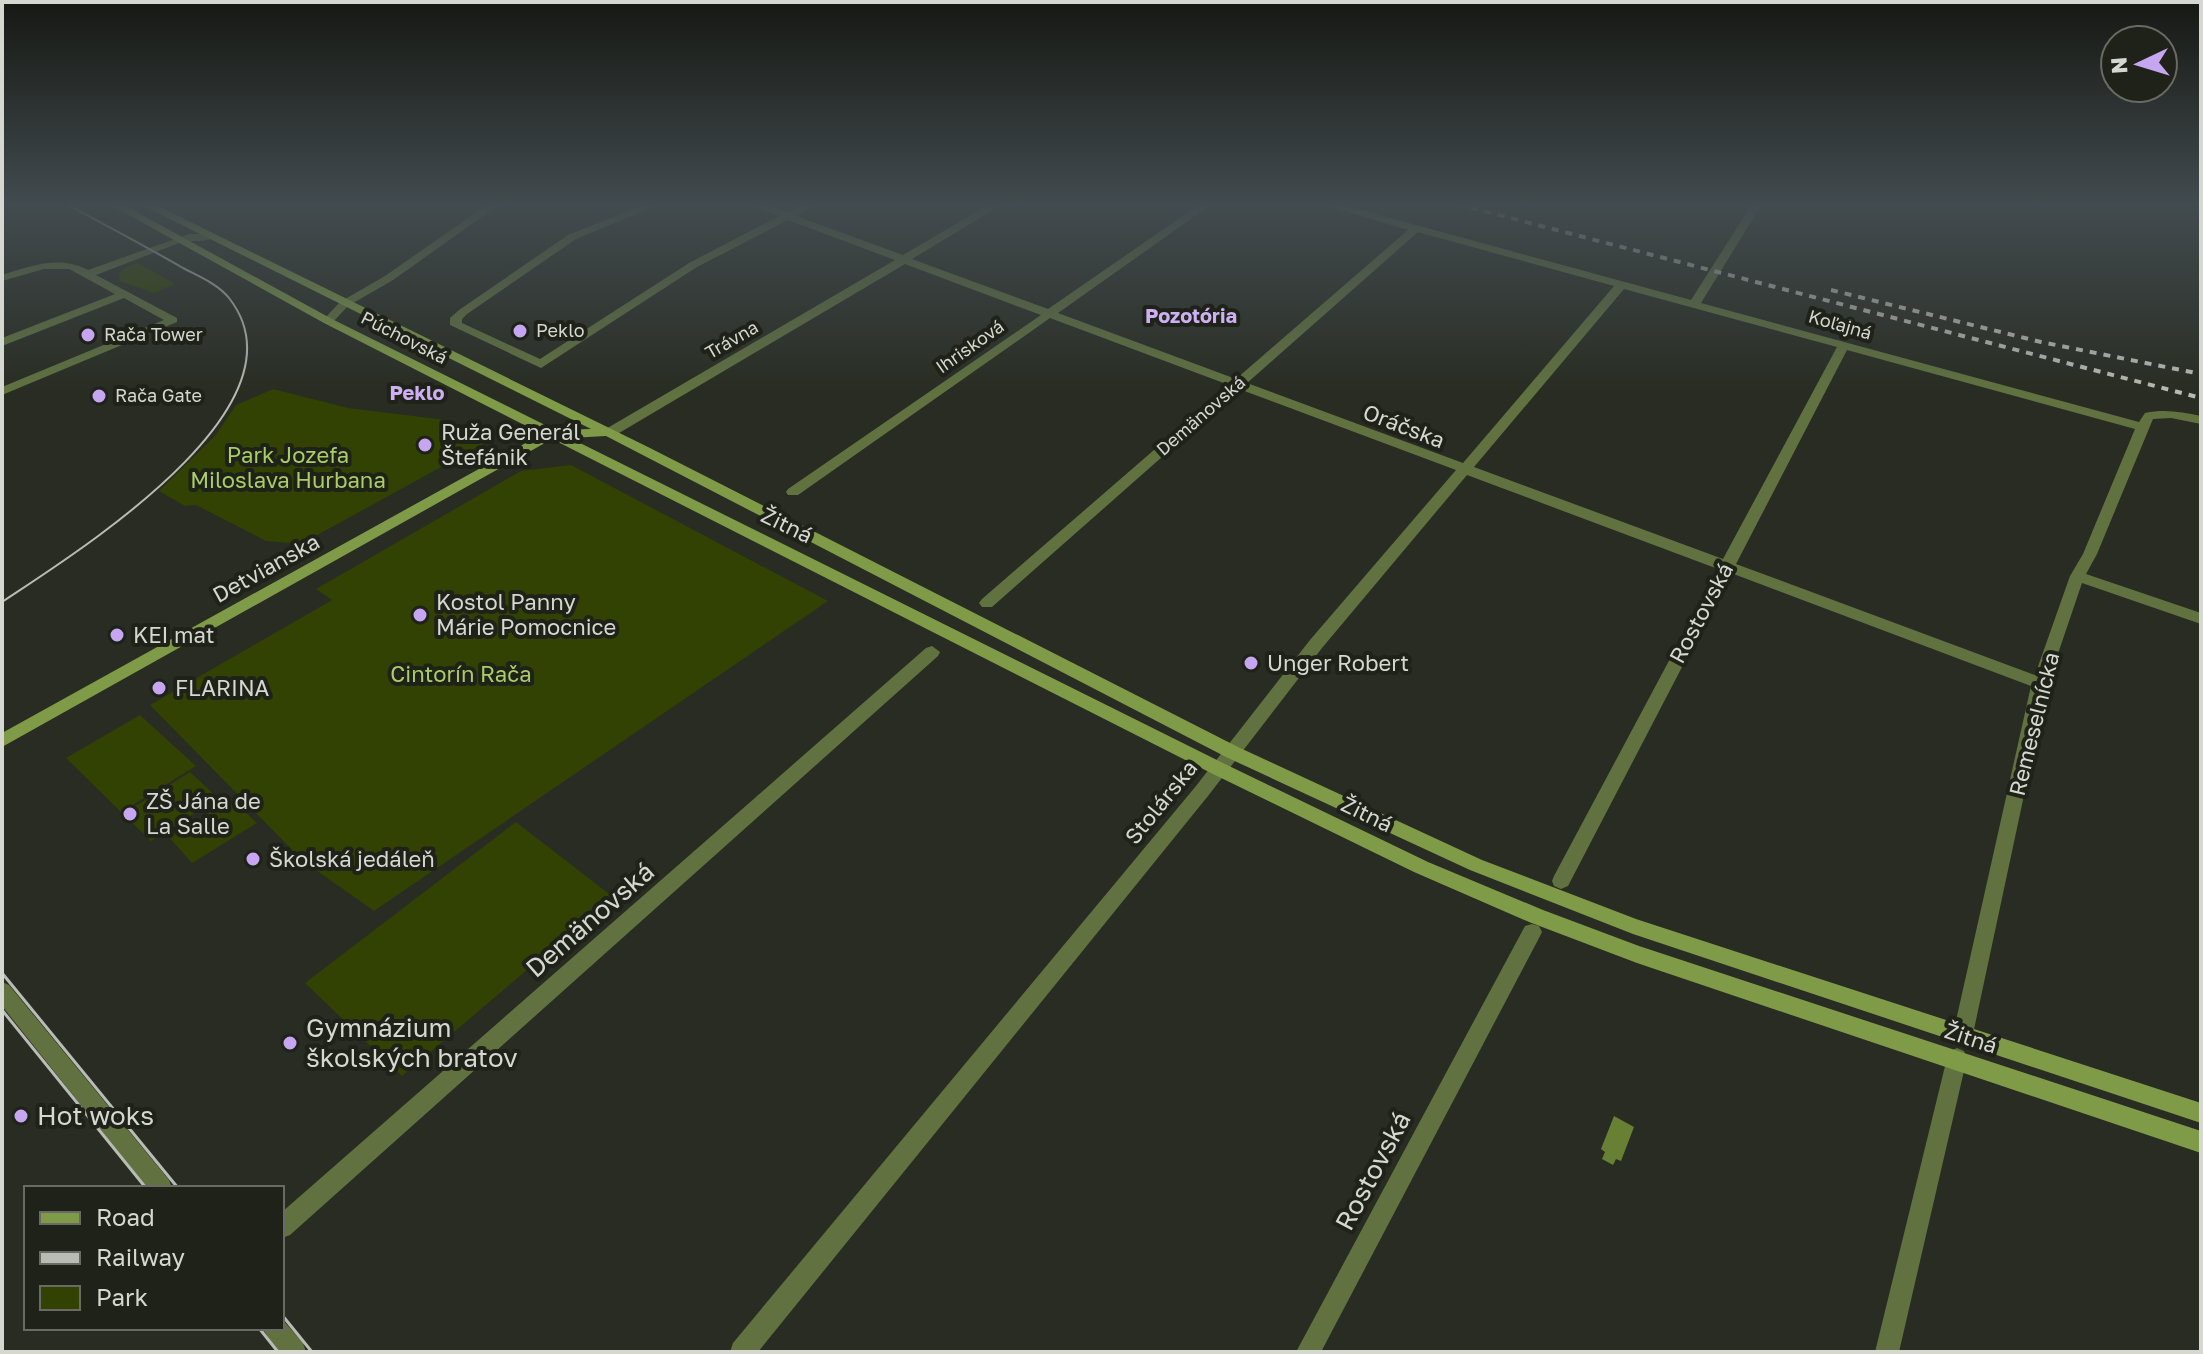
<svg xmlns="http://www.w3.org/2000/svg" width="2203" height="1354" font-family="'Golos Text',sans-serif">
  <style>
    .green { fill: #324202 }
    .water { fill: #688033 }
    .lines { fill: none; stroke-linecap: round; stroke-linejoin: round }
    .street { fill: #617240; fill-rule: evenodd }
    .secondary { fill: #809b48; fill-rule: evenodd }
    .tram-far1 { stroke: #b9bbb5; stroke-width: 2 }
    .tram { stroke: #b9bbb5; stroke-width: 3 }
    .rail { stroke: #b9bbb5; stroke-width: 4; stroke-dasharray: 7 7; stroke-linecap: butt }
    .poi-dot { fill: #c6a6f0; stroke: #1f2219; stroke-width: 3 }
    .labels { text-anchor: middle; stroke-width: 8; stroke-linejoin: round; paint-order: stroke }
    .far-street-label { font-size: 18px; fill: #d5d7d1; stroke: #1f2219 }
    .far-poi-label { font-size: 18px; fill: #d5d7d1; stroke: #1f2219; text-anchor: start }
    .far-neighbourhood-label { font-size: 20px; font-weight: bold; fill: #cdaff3; stroke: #1f2219 }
    .street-label { font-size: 22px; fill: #d5d7d1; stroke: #1f2219 }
    .poi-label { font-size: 22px; fill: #d5d7d1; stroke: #1f2219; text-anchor: start }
    .park-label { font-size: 22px; fill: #abcd65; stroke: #1f2219 }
    .near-street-label { font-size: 26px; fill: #d5d7d1; stroke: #1f2219 }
    .near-poi-label { font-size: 26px; fill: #d5d7d1; stroke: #1f2219; text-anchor: start }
  </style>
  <rect width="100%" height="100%" fill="#282c22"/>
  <!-- green -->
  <path class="green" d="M138,263L175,284L154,293L120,281L119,274L124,268Z
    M273,389L348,408L438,419L494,438L301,544L266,541L196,505L185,506L159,491L215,436L236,405Z
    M571,465L828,601L374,911L303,861L150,705L332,600L316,589L521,471Z
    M140,715L196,766L121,812L66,758Z
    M190,772L218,798L151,841L123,814Z
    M231,799L257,823L192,863L169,837Z
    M516,822L613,897L402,1076L305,983Z"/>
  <!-- water -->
  <path class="water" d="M1614,1116L1634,1127L1621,1161L1616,1159L1613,1165L1602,1159L1605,1152L1601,1149Z"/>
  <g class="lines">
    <!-- street -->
    <path class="street" d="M488,204H500L393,280L348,306L332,323H324V319L340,302L385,276Z
      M646,204H661L576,239L467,314L462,319V323L540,359L689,263L779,216L750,204H766L787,212L802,204H816L796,216L903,255L990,204H1003L912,259L1048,309L1200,204H1212L1058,313L1236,379L1408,230L1321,204H1339L1691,300L1752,204H1762L1701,303L2139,422L2145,413C2165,409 2181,412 2201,416V424L2171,418L2153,419L2097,554L2086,574L2201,613V624L2082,583L2048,683L1973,1034L1970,1041L1963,1043L1956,1041L1953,1034L2031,686L1731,573L1568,886L1561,889L1554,886L1552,881L1554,876L1718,569L1467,475L1322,648L1208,796L758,1352H730L733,1343L1196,786L1310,640L1456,470L1239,389L992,607H982L979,603L982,599L1229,385L1050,318L798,495H788L786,492L788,489L1041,315L905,264L614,436H604V430L895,260L788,220L697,267L541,368L450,325V318L459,310L568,235ZM1418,232L1614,286L1463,463L1247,383ZM1624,289L1837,347L1723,559L1474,467ZM1847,350L2135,429L2083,554L2070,576L2035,675L1736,564Z
      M189,234H209L214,237C207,243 192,240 182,242L96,275L177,318V322L2,395V387L164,320L124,298L2,346V338L115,294L69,269H44L2,281V275C31,266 59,255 88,270Z
      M932,646L940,652L938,656L290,1235L282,1238V1212L926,648Z
      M1532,924L1539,926L1542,932L1539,938L1321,1352H1296L1525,926Z
      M2,982L9,985L169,1180L172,1188H147L2,1006Z
      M1957,1048L1964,1051L1967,1058L1899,1352H1875L1947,1058L1950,1051Z
      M282,1319L303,1343L306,1352H278L262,1328H282Z"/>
    <!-- secondary -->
    <path class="secondary" d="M109,204H122L332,319L555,430L591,429L140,204H154L648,447L1238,747L1482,860L1636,919L2201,1103V1123L1633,934L1470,870L1226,757L606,436L570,438L1225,764L1428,862L1543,910L1639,946L2201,1131V1153L1637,963L1529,922L1414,872L1213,774L552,439L2,747V733L542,434L324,323Z"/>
    <!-- tram-far1 -->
    <path class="tram-far1" d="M2,602C75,553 314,406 229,298C218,284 198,276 183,268C145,246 105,225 66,204"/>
    <!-- tram -->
    <path class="tram" d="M2,973L178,1188
      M2,1010L146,1188
      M282,1315L312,1352
      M259,1328L278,1352"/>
    <!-- rail -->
    <path class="rail" d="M1457,204L2201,398
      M1831,290L2041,342L2201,374"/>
  </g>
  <!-- sky -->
  <linearGradient id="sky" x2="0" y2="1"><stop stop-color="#161813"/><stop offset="0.52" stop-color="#424b4f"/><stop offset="1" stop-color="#424b4f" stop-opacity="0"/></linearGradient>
  <rect width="2203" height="394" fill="url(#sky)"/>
  <!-- markers -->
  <g class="poi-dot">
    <circle cx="520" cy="331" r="8"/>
    <circle cx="88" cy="335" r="8"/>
    <circle cx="99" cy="396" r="8"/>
    <circle cx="425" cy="445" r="8"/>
    <circle cx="420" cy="615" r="8"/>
    <circle cx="117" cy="635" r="8"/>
    <circle cx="1251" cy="663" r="8"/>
    <circle cx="159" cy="688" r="8"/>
    <circle cx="130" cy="814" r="8"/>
    <circle cx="253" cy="859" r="8"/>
    <circle cx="290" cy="1043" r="8"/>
    <circle cx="21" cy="1116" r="8"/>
  </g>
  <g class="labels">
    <!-- far-street labels -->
    <g class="far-street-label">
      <text transform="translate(1840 325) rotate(16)" y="6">Koľajná</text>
      <text transform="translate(404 338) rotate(27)" y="6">Púchovská</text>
      <text transform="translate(732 340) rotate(-30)" y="6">Trávna</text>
      <text transform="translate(970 347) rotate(-35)" y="6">Ihrisková</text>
      <text transform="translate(1201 416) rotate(-41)" y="6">Demänovská</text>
    </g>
    <!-- far-poi labels -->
    <g class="far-poi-label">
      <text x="536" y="337">Peklo</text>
      <text x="104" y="341">Rača Tower</text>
      <text x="115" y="402">Rača Gate</text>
    </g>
    <!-- far-neighbourhood labels -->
    <g class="far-neighbourhood-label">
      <text x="1191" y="323">Pozotória</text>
      <text x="417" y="400">Peklo</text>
    </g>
    <!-- street labels -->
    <g class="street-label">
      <text transform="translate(1404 426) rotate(21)" y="8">Oráčska</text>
      <text transform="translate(787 525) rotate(26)" y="8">Žitná</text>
      <text transform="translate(266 568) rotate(-29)" y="8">Detvianska</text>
      <text transform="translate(1701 613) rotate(-62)" y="8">Rostovská</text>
      <text transform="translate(2034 724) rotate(-76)" y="8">Remeselnícka</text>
      <text transform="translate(1161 802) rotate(-51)" y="8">Stolárska</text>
      <text transform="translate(1367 814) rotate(26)" y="8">Žitná</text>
      <text transform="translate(1971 1038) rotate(18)" y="8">Žitná</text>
    </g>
    <!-- poi labels -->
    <g class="poi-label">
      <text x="441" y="440">Ruža Generál<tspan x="441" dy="25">Štefánik</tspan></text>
      <text x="436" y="610">Kostol Panny<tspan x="436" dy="25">Márie Pomocnice</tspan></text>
      <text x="133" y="643">KEI mat</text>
      <text x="1267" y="671">Unger Robert</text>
      <text x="175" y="696">FLARINA</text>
      <text x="146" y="809">ZŠ Jána de<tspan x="146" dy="25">La Salle</tspan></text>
      <text x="269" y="867">Školská jedáleň</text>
    </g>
    <!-- park labels -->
    <g class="park-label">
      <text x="288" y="463">Park Jozefa<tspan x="288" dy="25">Miloslava Hurbana</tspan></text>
      <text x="461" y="682">Cintorín Rača</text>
    </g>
    <!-- near-street labels -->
    <g class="near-street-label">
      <text transform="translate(590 920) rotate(-41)" y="9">Demänovská</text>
      <text transform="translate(1373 1171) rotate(-62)" y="9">Rostovská</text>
    </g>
    <!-- near-poi labels -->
    <g class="near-poi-label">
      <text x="306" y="1037">Gymnázium<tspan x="306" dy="30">školských bratov</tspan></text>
      <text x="37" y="1125">Hot woks</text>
    </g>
  </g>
  <!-- border -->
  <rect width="2203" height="1354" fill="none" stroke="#d5d7d1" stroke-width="8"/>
  <!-- legend -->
  <rect x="24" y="1186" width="260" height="144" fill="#1f2219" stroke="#686a63" stroke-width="2"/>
  <rect x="40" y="1212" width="40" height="12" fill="#809b48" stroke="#686a63" stroke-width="2"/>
  <text x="96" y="1226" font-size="24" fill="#d5d7d1">Road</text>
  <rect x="40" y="1252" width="40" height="12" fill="#b9bbb5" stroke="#686a63" stroke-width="2"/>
  <text x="96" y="1266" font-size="24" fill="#d5d7d1">Railway</text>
  <rect x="40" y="1286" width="40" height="24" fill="#324202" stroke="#686a63" stroke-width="2"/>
  <text x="96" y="1306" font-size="24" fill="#d5d7d1">Park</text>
  <!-- north arrow -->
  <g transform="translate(2139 64) rotate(266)"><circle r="38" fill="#1f2219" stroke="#686a63" stroke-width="2"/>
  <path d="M0-6L14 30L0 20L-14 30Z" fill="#c6a6f0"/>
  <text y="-12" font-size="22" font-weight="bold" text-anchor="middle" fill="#d5d7d1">N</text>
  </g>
</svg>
